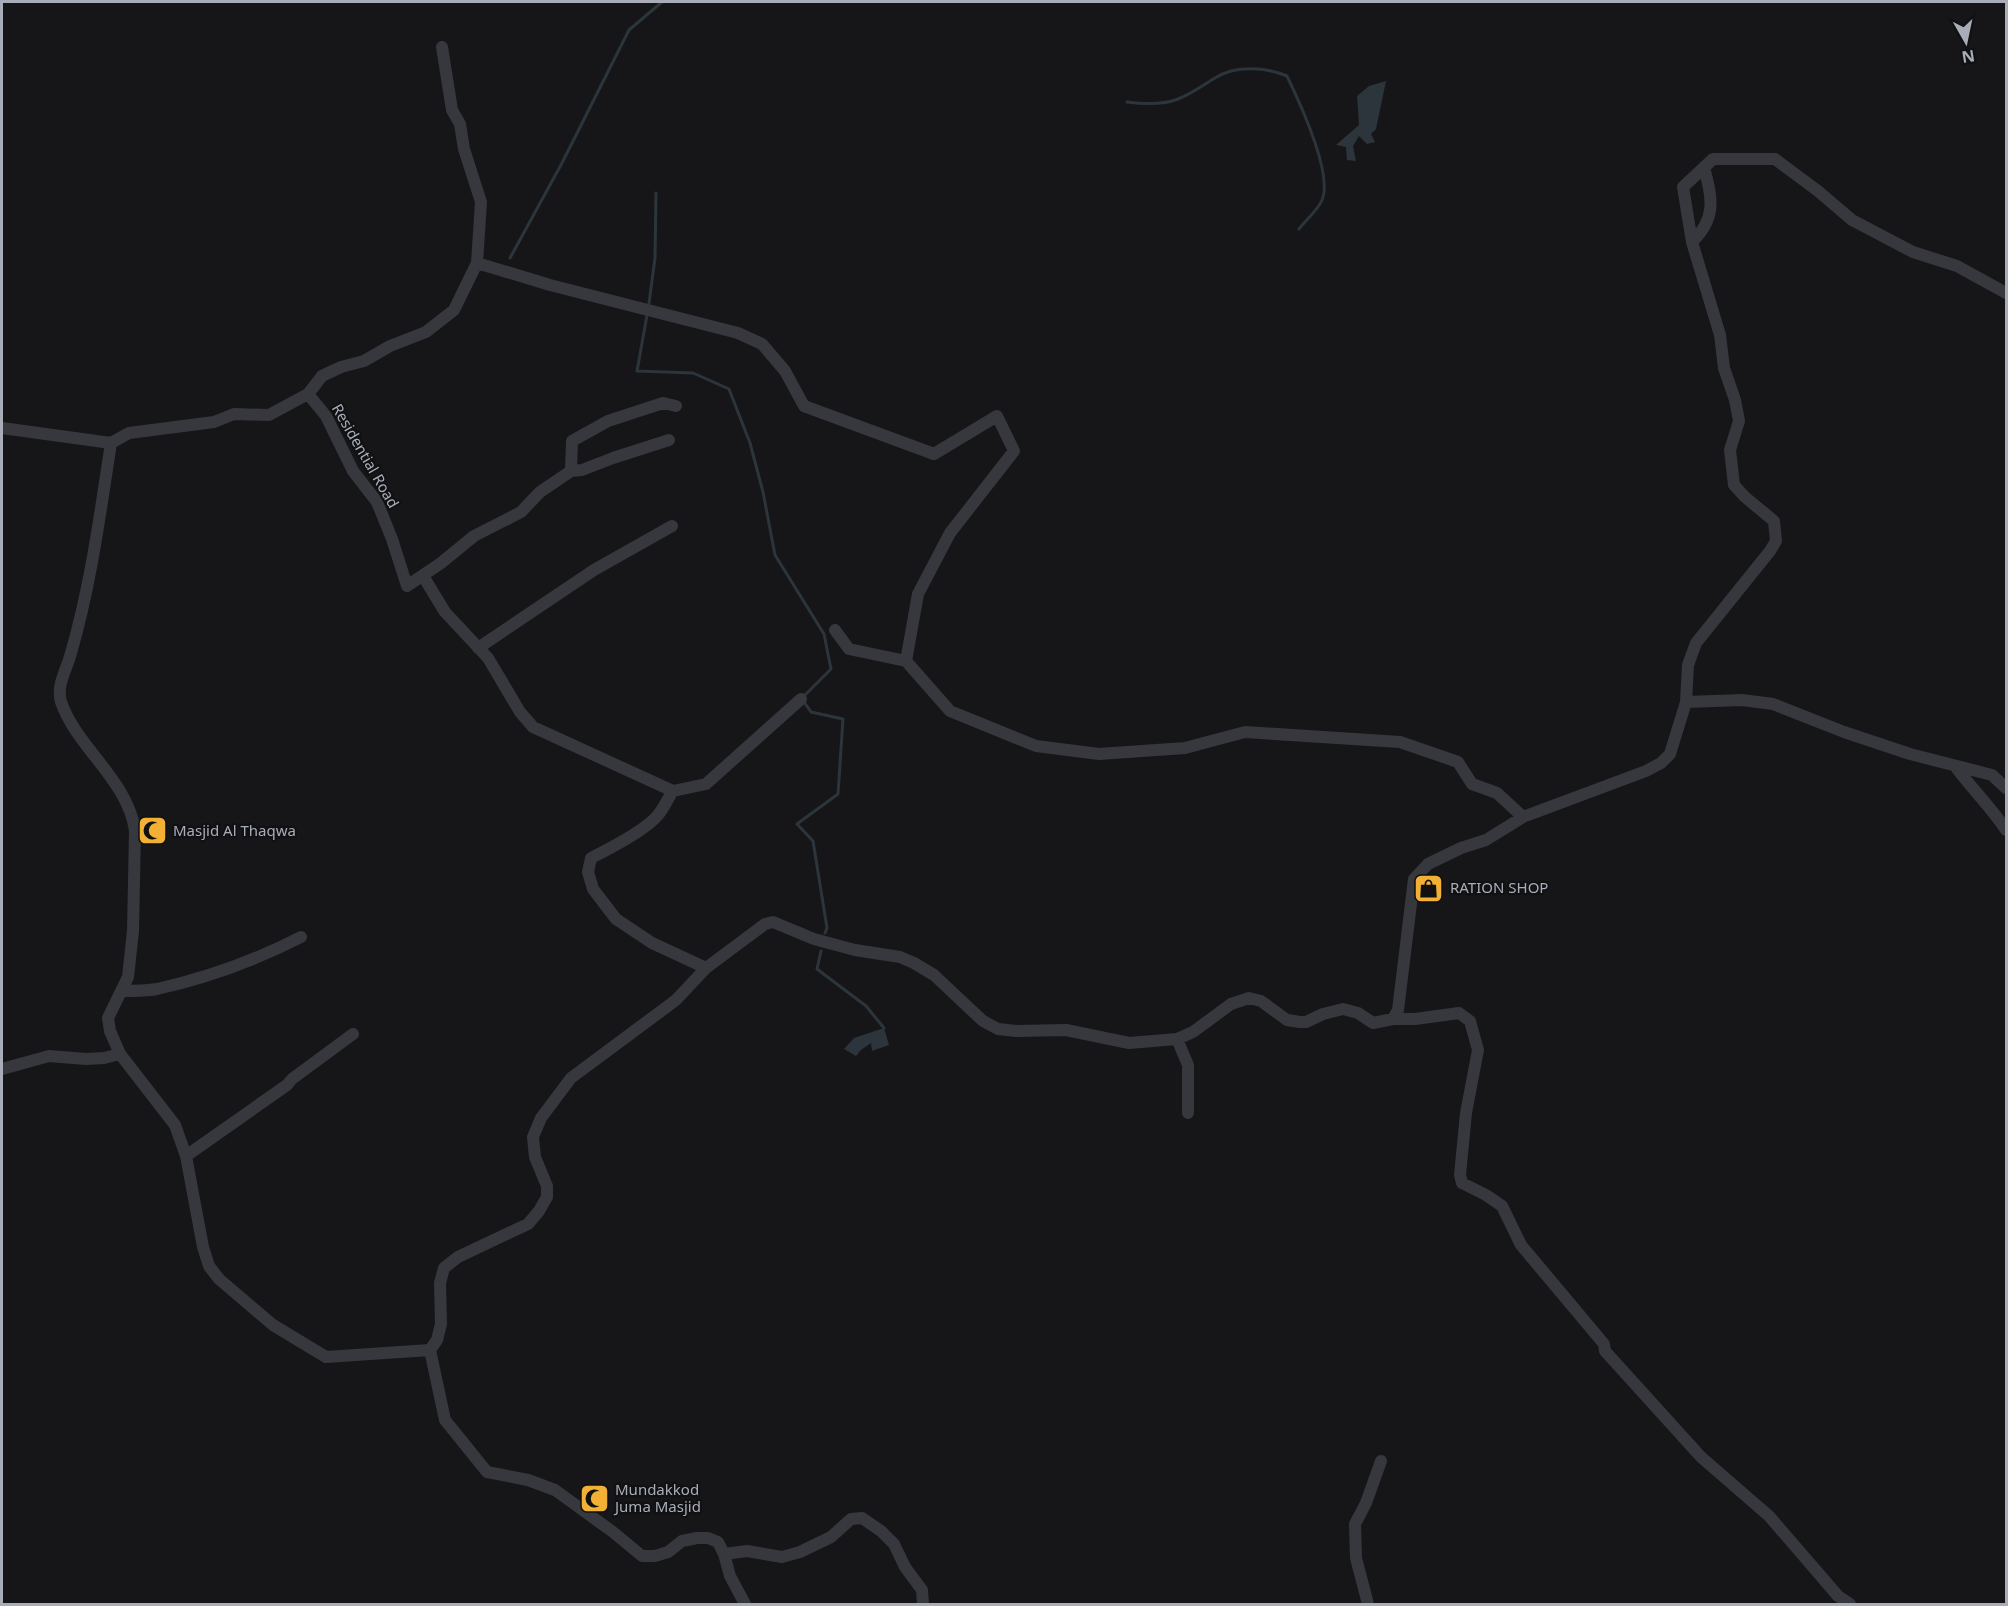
<svg xmlns="http://www.w3.org/2000/svg" width="2008" height="1606" font-family="'Noto Sans',sans-serif">
  <style>
    .water { fill: #2c353c }
    .lines { fill: none; stroke-linecap: round; stroke-linejoin: round }
    .stream { stroke: #2c353c; stroke-width: 3 }
    .minor { stroke: #37383d; stroke-width: 12 }
    .labels { text-anchor: middle; stroke-width: 4.5; stroke-linejoin: round; paint-order: stroke }
    .street-label { font-size: 15px; fill: #a8adb8; stroke: #111113 }
    .poi-label { font-size: 15px; fill: #a8adb8; stroke: #111113; text-anchor: start }
  </style>
  <rect width="100%" height="100%" fill="#161618"/>
  <!-- water -->
  <path class="water" d="M1386,81L1376,129L1371,134L1375,142L1367,144L1359,136L1353,146L1356,161L1347,160L1346,147L1336,145L1359,125L1357,96L1369,86Z
    M884,1028L889,1045L872,1051L871,1043L861,1050L856,1056L844,1049L854,1038Z"/>
  <g class="lines">
    <!-- stream -->
    <path class="stream" d="M1127,102C1143,104 1163,105 1178,99C1192,94 1203,85 1215,78C1235,65 1266,67 1287,76C1299,101 1333,174 1322,200C1318,210 1306,220 1299,229
      M510,258L562,163L629,30L662,2
      M649,303L655,258L656,193
      M647,315L637,371L693,373L729,389L750,443L763,492L775,555L824,634L831,669L803,697
      M804,702L811,712L843,719L838,794L797,824L813,841L827,928L825,933
      M821,951L817,969L866,1006L884,1028"/>
    <!-- minor -->
    <path class="minor" d="M442,47L452,110L460,124L464,149L481,202L477,263
      M1692,242C1717,218 1712,198 1704,167
      M308,394L326,416L353,471L377,502L392,539L407,586L441,563L474,536L521,512L540,492L571,471L572,441L608,421L663,403L676,406
      M2,428L111,443L129,433L214,422L234,414L269,415L308,394L322,376L341,367L364,361L390,346L426,332L454,310L477,263L550,285L738,333L762,344L785,371L804,406L934,454L997,416L1014,451L950,533L918,594L906,661L950,711L1036,746L1099,754L1185,748L1245,732L1400,742L1458,762L1472,784L1497,793L1523,817
      M111,443C100,514 91,584 71,653C67,669 56,685 61,702C77,748 128,780 135,831L133,931L128,977L108,1018L110,1031L120,1054L175,1125L186,1156L203,1247L209,1266L219,1279L273,1325L326,1357L430,1350L445,1420L487,1472L528,1480L555,1490L613,1532L642,1556H655L668,1552L682,1541L697,1538H708L718,1542L724,1554L730,1576L745,1604
      M571,471L582,470L613,458L669,440
      M423,576L445,612L488,658L520,712L533,727L673,791L706,784L801,699
      M835,630L849,649L906,661
      M478,648L594,570L672,526
      M1686,702L1688,665L1696,643L1770,551L1776,541L1774,521L1745,497L1734,485L1730,450L1739,421L1735,400L1724,368L1720,335L1692,242L1683,187L1713,159H1775L1818,191L1852,220L1913,252L1957,266L2006,293
      M1955,766C1971,788 1991,807 2006,830
      M673,791C668,798 664,808 658,815C646,830 609,849 591,858L588,872L593,889L616,919L652,943L706,968
      M121,991C133,991 146,991 157,989C207,978 256,960 301,937
      M1393,1019H1415L1459,1013L1470,1021L1478,1050L1466,1113L1460,1175L1462,1183L1486,1195L1502,1206L1521,1245L1604,1344L1605,1351L1701,1457L1769,1516L1838,1596L1850,1604
      M1177,1039L1188,1065V1113
      M2,1069L49,1056L86,1059L104,1058L120,1054
      M186,1156L287,1085L292,1079L353,1034
      M430,1350L437,1340L441,1324L440,1283L444,1268L458,1257L528,1224L539,1211L547,1197V1186L535,1157L533,1137L541,1118L571,1078L676,1000L706,968L765,924L773,922L814,939L855,950L900,957L914,963L934,975L983,1021L998,1029L1016,1031L1066,1030L1129,1043L1177,1039L1193,1032L1231,1004L1249,998L1261,1001L1287,1020L1300,1022H1306L1323,1014L1343,1009L1358,1013L1373,1023L1393,1019L1398,1010L1414,879L1428,864L1461,848L1486,840L1523,817L1646,771L1661,763L1670,754L1686,702L1742,700L1773,704L1844,732L1910,754L1992,775L2006,788
      M724,1554L747,1551L782,1557L800,1552L831,1537L851,1519L862,1518L881,1531L894,1544L905,1567L922,1590L923,1604
      M1368,1604L1356,1558L1355,1524L1366,1503L1381,1461"/>
  </g>
  <!-- icons -->
  <defs>
    <symbol id="mosque-square" viewBox="-11 -11 22 22"><rect x="-9" y="-9" width="18" height="18" rx="4" fill="#f2b134" stroke="#111113"/><path d="M3.5-4.9A6 6 0 1 0 3.5 4.9A5 5 0 1 1 3.5-4.9Z" fill="#111"/></symbol>
    <symbol id="shop-square" viewBox="-11 -11 22 22"><rect x="-9" y="-9" width="18" height="18" rx="4" fill="#f2b134" stroke="#111113"/><path d="M-5-2.5h2.3a2.7 3.5 0 0 1 5.4 0H5L5.5 6h-11ZM-1.5-2.5h3a1.5 2.3 0 0 0-3 0Z" fill="#111"/></symbol>
  </defs>
  <g fill-rule="evenodd">
    <use href="#mosque-square" x="136" y="814" width="33" height="33"/>
    <use href="#shop-square" x="1412" y="872" width="33" height="33"/>
    <use href="#mosque-square" x="578" y="1482" width="33" height="33"/>
  </g>
  <g class="labels">
    <!-- street labels -->
    <g class="street-label">
      <text transform="translate(365 456) rotate(60)" y="5">Residential Road</text>
    </g>
    <!-- poi labels -->
    <g class="poi-label">
      <text x="173" y="836">Masjid Al Thaqwa</text>
      <text x="1450" y="893">RATION SHOP</text>
      <text x="615" y="1495">Mundakkod<tspan x="615" dy="17">Juma Masjid</tspan></text>
    </g>
  </g>
  <!-- border -->
  <rect width="2008" height="1606" fill="none" stroke="#a8adb8" stroke-width="6"/>
  <!-- north arrow -->
  <g transform="translate(1966 42) rotate(171)" stroke="#111113" stroke-width="4.5" paint-order="stroke">
  <path d="M0-4.5L10 22L0 15L-10 22Z" fill="#a8adb8"/>
  <text y="-9" font-size="16" font-weight="bold" text-anchor="middle" fill="#a8adb8">N</text>
  </g>
</svg>
